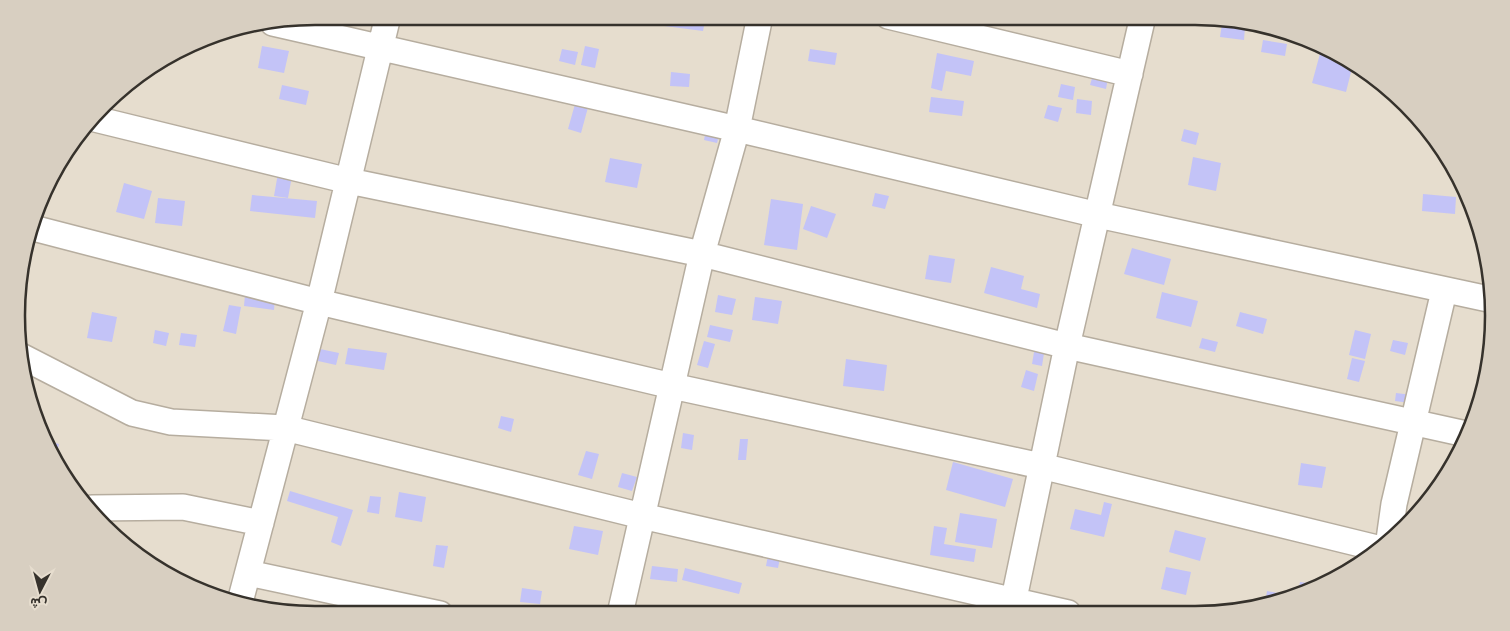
<svg xmlns="http://www.w3.org/2000/svg" width="1510" height="631" font-family="'IBM Plex Sans',Vazirmatn,sans-serif">
  <style>
    .building { fill: #c3c3f7 }
    .lines { fill: none; stroke-linecap: round; stroke-linejoin: round }
    .street-casing { stroke: #b6ad9f; stroke-width: 28 }
    .street { stroke: #fff; stroke-width: 25 }
    .rim { fill: none; stroke: #36322c; stroke-width: 2.5 }
  </style>
  <rect width="100%" height="100%" fill="#e6ddce"/>
  <!-- building -->
  <path class="building" d="M650,16H706L703,31L649,24Z
    M1222,24L1245,27L1244,40L1220,37Z
    M1263,40L1287,44L1285,56L1261,52Z
    M262,46L289,51L284,73L258,68Z
    M585,46L599,49L595,68L581,65Z
    M562,49L578,52L575,65L559,61Z
    M810,49L837,53L835,65L808,61Z
    M1321,50L1352,68L1346,92L1312,83Z
    M937,53L974,61L971,76L946,71L942,91L931,88Z
    M671,72L690,74L689,87L670,86Z
    M1093,75L1108,78L1106,89L1090,85Z
    M1061,84L1075,87L1073,100L1058,97Z
    M282,85L309,91L306,105L279,99Z
    M577,97L590,100L581,133L568,129Z
    M931,97L964,101L962,116L929,112Z
    M1077,99L1092,101L1091,115L1076,113Z
    M1048,105L1062,108L1058,122L1044,118Z
    M706,129L720,132L717,143L704,140Z
    M1184,129L1199,133L1196,145L1181,141Z
    M1193,157L1221,163L1216,191L1188,185Z
    M610,158L642,164L637,188L605,182Z
    M278,173L292,176L288,198L274,196Z
    M124,183L152,191L144,219L116,212Z
    M875,193L889,196L885,209L872,206Z
    M1423,194L1456,197L1455,214L1422,211Z
    M252,195L317,201L315,218L250,211Z
    M158,198L185,201L182,226L155,223Z
    M771,199L803,204L797,250L764,245Z
    M811,206L836,214L827,238L803,229Z
    M1132,248L1171,259L1164,285L1124,274Z
    M929,255L955,259L951,283L925,279Z
    M991,267L1024,276L1021,289L1040,294L1037,308L984,293Z
    M1162,292L1198,301L1191,327L1156,318Z
    M245,295L275,299L274,310L244,306Z
    M718,295L736,299L732,315L715,312Z
    M755,297L782,301L778,324L752,320Z
    M229,305L241,307L236,334L223,331Z
    M92,312L117,317L112,342L87,338Z
    M1240,312L1267,319L1263,334L1236,326Z
    M710,325L733,330L730,342L707,337Z
    M155,330L169,333L166,346L153,343Z
    M1355,330L1371,334L1365,359L1349,355Z
    M181,333L197,335L195,347L179,345Z
    M1202,338L1218,342L1215,352L1199,348Z
    M1393,340L1408,343L1405,355L1390,351Z
    M704,341L715,344L708,368L697,365Z
    M1035,346L1045,347L1042,366L1032,364Z
    M348,348L387,353L384,370L345,364Z
    M320,349L339,353L336,365L318,361Z
    M1352,358L1365,361L1359,382L1347,379Z
    M846,359L887,365L884,391L843,386Z
    M1026,370L1038,374L1034,391L1021,387Z
    M1396,393L1412,395L1410,403L1395,401Z
    M501,416L514,419L511,432L498,428Z
    M683,433L694,435L692,450L681,448Z
    M740,439H748L746,460H738Z
    M48,441L59,444L55,461L49,443Z
    M586,451L599,454L592,479L578,475Z
    M953,462L1013,479L1005,507L946,490Z
    M1301,463L1326,467L1322,488L1298,485Z
    M622,473L637,477L632,491L618,487Z
    M290,491L353,510L341,546L331,542L338,517L287,501Z
    M399,492L426,497L422,522L395,517Z
    M370,496L381,497L379,514L367,512Z
    M1104,502L1112,504L1104,537L1070,529L1075,509L1101,515Z
    M960,513L997,519L992,548L955,542Z
    M574,526L603,531L598,555L569,549Z
    M934,526L947,528L944,544L976,549L974,562L930,555Z
    M1175,530L1206,538L1200,561L1169,552Z
    M436,545L448,546L444,568L433,566Z
    M769,550L781,553L778,568L766,566Z
    M652,566L678,569L677,582L650,579Z
    M1166,567L1191,572L1186,595L1161,589Z
    M685,568L742,583L739,594L682,580Z
    M1300,582L1322,585L1301,594H1298Z
    M522,588L542,591L540,604L520,602Z
    M1267,591L1293,596L1265,604Z
    M823,609H845V613H823Z"/>
  <g class="lines">
    <defs>
      <path id="street" d="M888,16L1130,74
        M273,23L737,129L1098,215L1493,300
        M95,119L349,181L702,254L1067,346L1466,434
        M33,228L319,302L672,386L1041,466L1381,549
        M19,355L132,413L171,422L285,428L642,516L1068,613
        M92,508L183,507L261,523
        M1389,540L1394,504L1444,291
        M248,573L440,614
        M240,602L319,302L388,16
        M1011,613L1067,346L1143,16
        M620,614L702,254L737,129L760,16"/>
    </defs>
    <!-- street casing -->
    <use href="#street" class="street-casing"/>
    <!-- street -->
    <use href="#street" class="street"/>
  </g>
  <!-- crop -->
  <path d="M0 0H1510V631H0ZM315 25H1195A290 290 0 0 1 1485 315V316A290 290 0 0 1 1195 606H315A290 290 0 0 1 25 316V315A290 290 0 0 1 315 25Z" fill="#d8cfc1" fill-rule="evenodd"/>
  <path class="rim" d="M315 25H1195A290 290 0 0 1 1485 315V316A290 290 0 0 1 1195 606H315A290 290 0 0 1 25 316V315A290 290 0 0 1 315 25Z"/>
  <!-- north arrow -->
  <g transform="translate(40 591) rotate(186)" stroke="#e6ddce" stroke-width="4" paint-order="stroke">
  <path d="M0-4L9 19L0 12L-9 19Z" fill="#36322c"/>
  <text y="-8" font-size="14" font-weight="bold" text-anchor="middle" fill="#36322c">ش</text>
  </g>
</svg>
